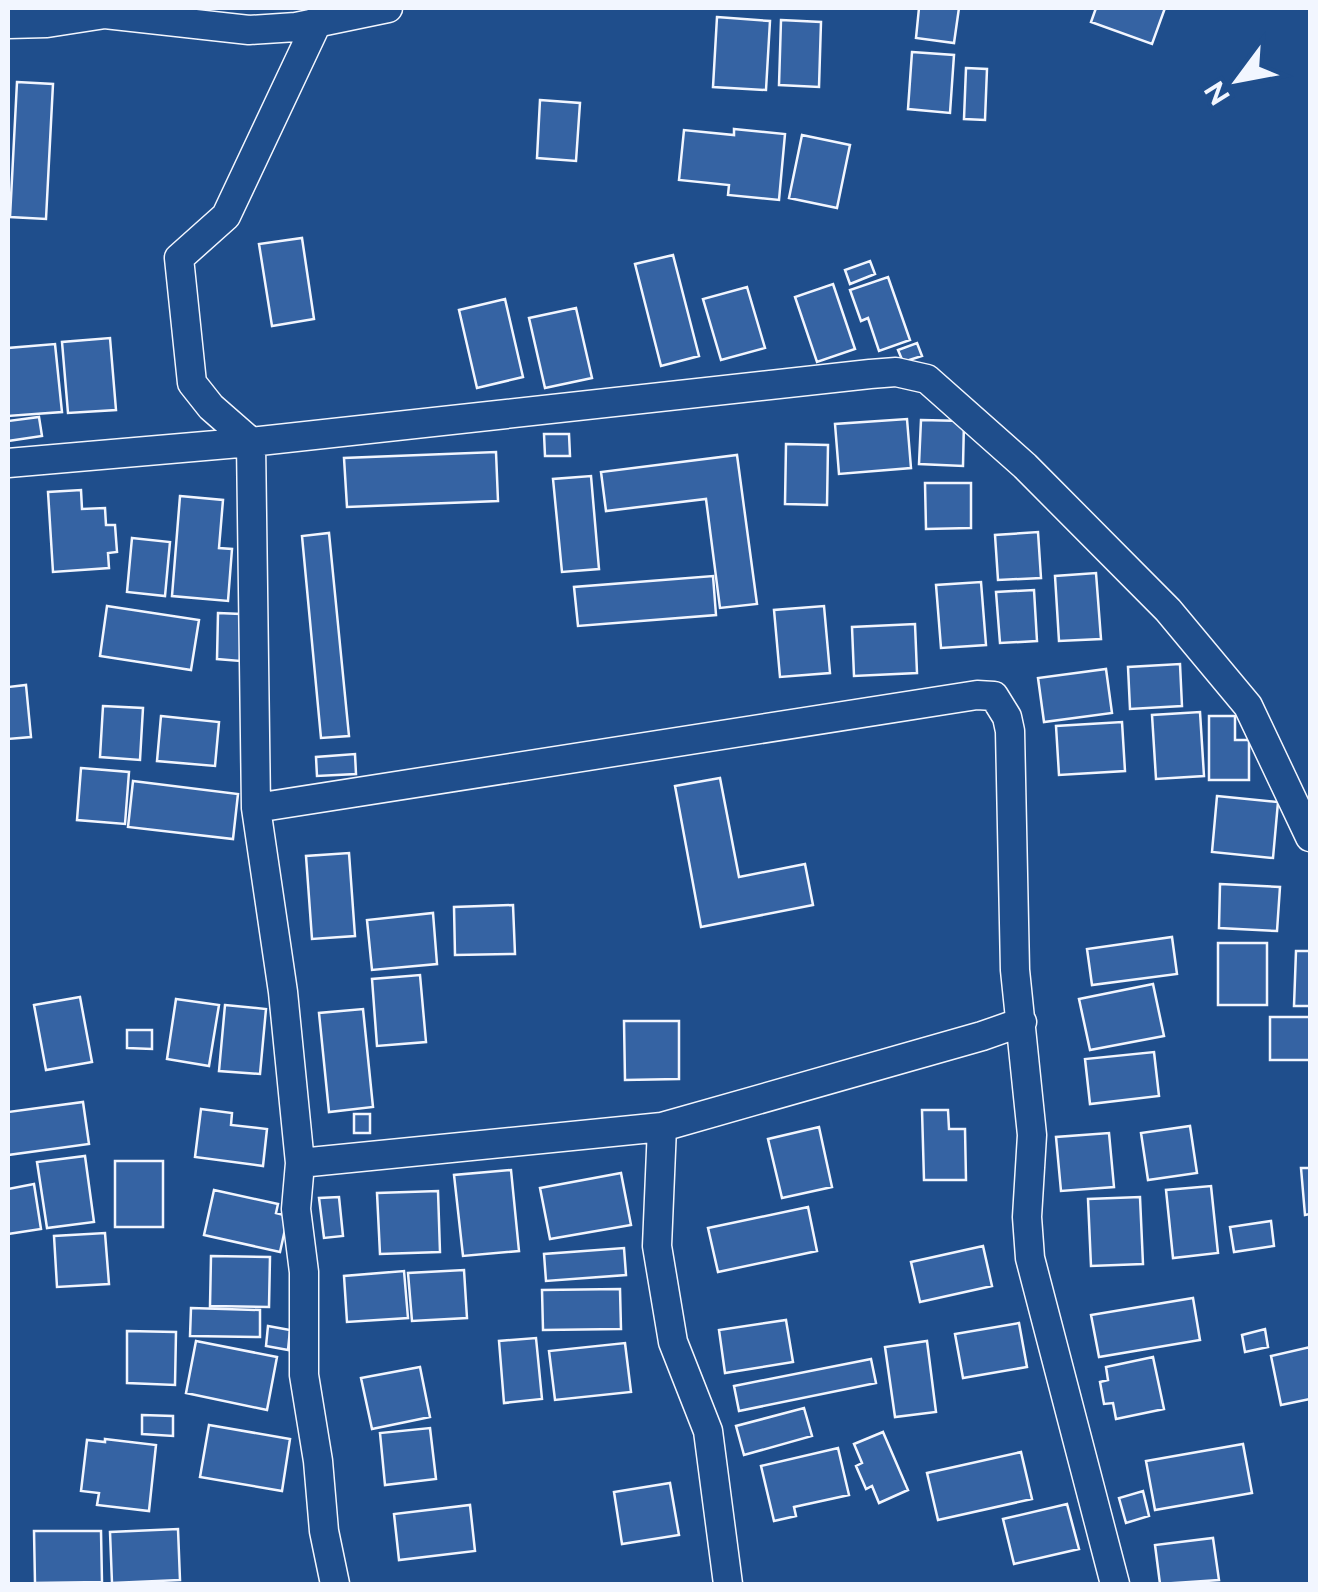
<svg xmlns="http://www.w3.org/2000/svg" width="1318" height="1592" font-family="Raleway,sans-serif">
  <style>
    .building { fill: #3563a3; stroke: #f2f6ff; stroke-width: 2.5 }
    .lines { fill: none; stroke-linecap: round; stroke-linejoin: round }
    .street-casing { stroke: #f2f6ff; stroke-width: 31 }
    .street { stroke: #1f4e8c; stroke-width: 28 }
  </style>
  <rect width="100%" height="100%" fill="#1f4e8c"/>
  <!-- building -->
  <path class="building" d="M919,8H959L954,43L916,38Z
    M1096,8H1165L1152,44L1091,22Z
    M717,17L770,21L766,90L713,87Z
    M781,20L821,22L819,87L779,85Z
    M912,52L954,55L950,113L908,109Z
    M966,68L987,69L985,120L964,119Z
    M17,82L53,84L46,219L10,217Z
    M540,100L580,103L576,161L537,158Z
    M734,129L785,134L779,200L728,195L729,185L679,180L684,130L734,135Z
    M802,135L850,145L837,208L789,198Z
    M302,238L314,319L272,326L259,244Z
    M673,255L699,356L661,366L635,264Z
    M870,261L875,274L850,284L845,270Z
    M888,277L910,340L879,351L868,318L861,321L850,290Z
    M833,284L855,349L817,362L795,297Z
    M747,287L765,348L721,360L703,299Z
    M505,299L523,377L477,388L459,310Z
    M576,308L592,378L545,388L529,318Z
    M110,338L116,410L68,413L62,342Z
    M917,343L922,356L903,362L898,350Z
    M55,344L62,412L8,416V348Z
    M39,417L42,436L8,441V421Z
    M907,419L911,468L839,474L835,424Z
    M921,420L964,421L963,466L919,464Z
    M544,434H569L570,456H545Z
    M786,444L828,445L827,505L785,504Z
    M496,452L498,501L347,507L344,458Z
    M737,455L757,604L720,608L706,499L606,511L601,472Z
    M591,476L599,569L562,572L553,479Z
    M925,483H971V528L926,529Z
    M81,490L82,509L105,508L106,525H115L117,552L108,553L109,568L53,572L48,492Z
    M180,496L223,500L219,548L232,549L228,601L172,596Z
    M1038,532L1041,578L998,580L995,535Z
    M329,533L349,736L321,738L302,536Z
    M132,538L170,542L165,596L127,592Z
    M1096,573L1101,639L1059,641L1055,576Z
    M713,576L716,615L578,626L574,587Z
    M981,582L986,645L941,648L936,585Z
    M1034,590L1037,641L1000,643L996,592Z
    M107,606L199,620L191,670L100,656Z
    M824,606L830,673L780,677L774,610Z
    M218,613L241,614L240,661L217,659Z
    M915,624L917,673L854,676L852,627Z
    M1180,664L1182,706L1130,709L1128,667Z
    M1106,669L1112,713L1044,722L1038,678Z
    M26,685L31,737L8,739V687Z
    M103,706L143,708L140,760L100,757Z
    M1200,712L1204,776L1156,779L1152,715Z
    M161,716L219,722L215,766L157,761Z
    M1209,716H1235V740H1249V780H1209Z
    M1122,722L1125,771L1059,775L1056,726Z
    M355,754L356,774L317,776L316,757Z
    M81,768L129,772L125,824L77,820Z
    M720,778L739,877L805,864L813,905L701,927L675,786Z
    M133,781L238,794L233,839L128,827Z
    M1217,796L1278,802L1273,858L1212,852Z
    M349,853L355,936L312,939L306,856Z
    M1220,884L1280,887L1277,931L1219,928Z
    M513,905L515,954L455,955L454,907Z
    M433,913L437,964L372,970L367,920Z
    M1172,937L1177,974L1092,985L1087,949Z
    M1218,943H1267V1005H1218Z
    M1296,951H1310V1006H1294Z
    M420,975L426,1042L377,1046L372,979Z
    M1153,984L1164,1036L1090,1050L1079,999Z
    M80,997L92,1062L46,1070L34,1005Z
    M176,999L219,1005L209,1066L167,1059Z
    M225,1005L266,1009L260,1074L219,1071Z
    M363,1009L373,1107L329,1112L319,1013Z
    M1270,1017H1310V1060H1270Z
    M624,1021H679V1079L625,1080Z
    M127,1030H152V1049L127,1048Z
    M1154,1052L1159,1096L1090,1104L1085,1059Z
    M83,1102L89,1144L8,1155V1112Z
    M201,1109L232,1113L231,1125L267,1129L263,1166L195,1157Z
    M922,1110H948L949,1129H965L966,1180H924Z
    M354,1114H370V1133H354Z
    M1190,1126L1197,1173L1148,1180L1141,1133Z
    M819,1127L832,1187L782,1198L768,1139Z
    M1109,1133L1114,1187L1061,1191L1056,1137Z
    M85,1156L94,1222L47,1228L37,1162Z
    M115,1161H163V1227H115Z
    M1301,1168H1310V1214L1305,1215Z
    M511,1170L519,1251L463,1256L454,1175Z
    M621,1173L631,1225L550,1239L540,1188Z
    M34,1184L41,1229L8,1234V1189Z
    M1211,1186L1218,1253L1173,1258L1166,1190Z
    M214,1190L278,1204L276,1213L288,1216L280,1252L204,1235Z
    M438,1191L440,1252L380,1254L377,1193Z
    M339,1197L343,1236L324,1238L319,1198Z
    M1140,1197L1143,1264L1091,1266L1088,1199Z
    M808,1207L817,1251L718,1272L708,1228Z
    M1271,1221L1274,1246L1234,1252L1230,1227Z
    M105,1233L109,1284L57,1287L54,1236Z
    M983,1246L992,1286L920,1302L911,1262Z
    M624,1248L626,1275L546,1281L544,1254Z
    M211,1256L270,1257L269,1307L210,1306Z
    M464,1270L467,1318L412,1321L408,1273Z
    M404,1271L408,1318L347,1322L344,1276Z
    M620,1289L621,1329L543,1330L542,1290Z
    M1193,1298L1200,1340L1099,1357L1091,1315Z
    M191,1308L260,1310V1337L190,1336Z
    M786,1320L793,1362L725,1373L719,1330Z
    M1019,1323L1027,1367L963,1378L955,1334Z
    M268,1326L290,1330L288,1350L266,1346Z
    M1265,1329L1268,1347L1245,1352L1242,1335Z
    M127,1331L176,1332L175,1385L127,1383Z
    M536,1338L542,1399L504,1403L499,1341Z
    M196,1341L277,1357L267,1410L186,1393Z
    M927,1341L936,1412L895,1417L885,1347Z
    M625,1343L631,1392L555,1400L549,1351Z
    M1310,1347V1399L1281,1405L1271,1356Z
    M1153,1357L1164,1409L1116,1419L1113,1403L1104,1404L1100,1382L1108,1380L1106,1367Z
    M871,1359L876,1383L739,1411L734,1386Z
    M420,1367L430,1417L372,1429L361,1378Z
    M804,1408L812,1436L744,1455L736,1426Z
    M142,1415L173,1416V1436L142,1434Z
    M209,1425L290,1439L282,1491L200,1477Z
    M430,1428L436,1479L385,1485L380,1433Z
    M883,1432L908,1490L879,1503L872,1486L866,1489L856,1466L862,1463L854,1444Z
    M105,1439L156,1445L149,1511L97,1505L99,1493L81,1491L87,1440L105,1442Z
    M1243,1444L1252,1493L1155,1510L1146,1461Z
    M838,1448L849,1495L794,1507L796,1516L774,1521L761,1466Z
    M1021,1452L1032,1499L938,1520L927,1473Z
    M670,1483L679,1535L622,1544L614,1492Z
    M1143,1491L1149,1516L1126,1523L1119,1498Z
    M1067,1504L1079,1549L1014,1564L1003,1519Z
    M470,1505L475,1551L399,1560L394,1514Z
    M178,1529L180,1580L112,1583L110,1532Z
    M34,1531H101L102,1582L35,1583Z
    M1213,1538L1219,1580L1160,1584L1155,1545Z"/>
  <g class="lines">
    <defs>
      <path id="street" d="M324,8L226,216L179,258L192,383L211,407L251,442L256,808L283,992L300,1163L296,1209L304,1272V1375L318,1461L324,1531L335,1584
        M8,24L47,23L105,14L249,30L296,27L388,8
        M8,463L251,442L870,374L896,372L927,379L1025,466L1168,610L1248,706L1310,837
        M256,808L977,695L994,696L1007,717L1010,731L1015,970L1032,1135L1027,1217L1030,1258L1115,1584
        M300,1163L662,1127
        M728,1584L708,1431L673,1342L657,1246L662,1127L982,1036L1022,1022"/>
    </defs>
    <!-- street casing -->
    <use href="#street" class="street-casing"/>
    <!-- street -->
    <use href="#street" class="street"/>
  </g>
  <!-- border -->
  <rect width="1318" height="1592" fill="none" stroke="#f2f6ff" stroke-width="20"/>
  <!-- north arrow -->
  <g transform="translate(1238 80) rotate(238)" stroke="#1f4e8c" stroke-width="8" paint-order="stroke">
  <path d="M0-8L18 38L0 25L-18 38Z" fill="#f2f6ff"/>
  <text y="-15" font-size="28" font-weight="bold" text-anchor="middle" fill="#f2f6ff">N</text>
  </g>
</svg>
